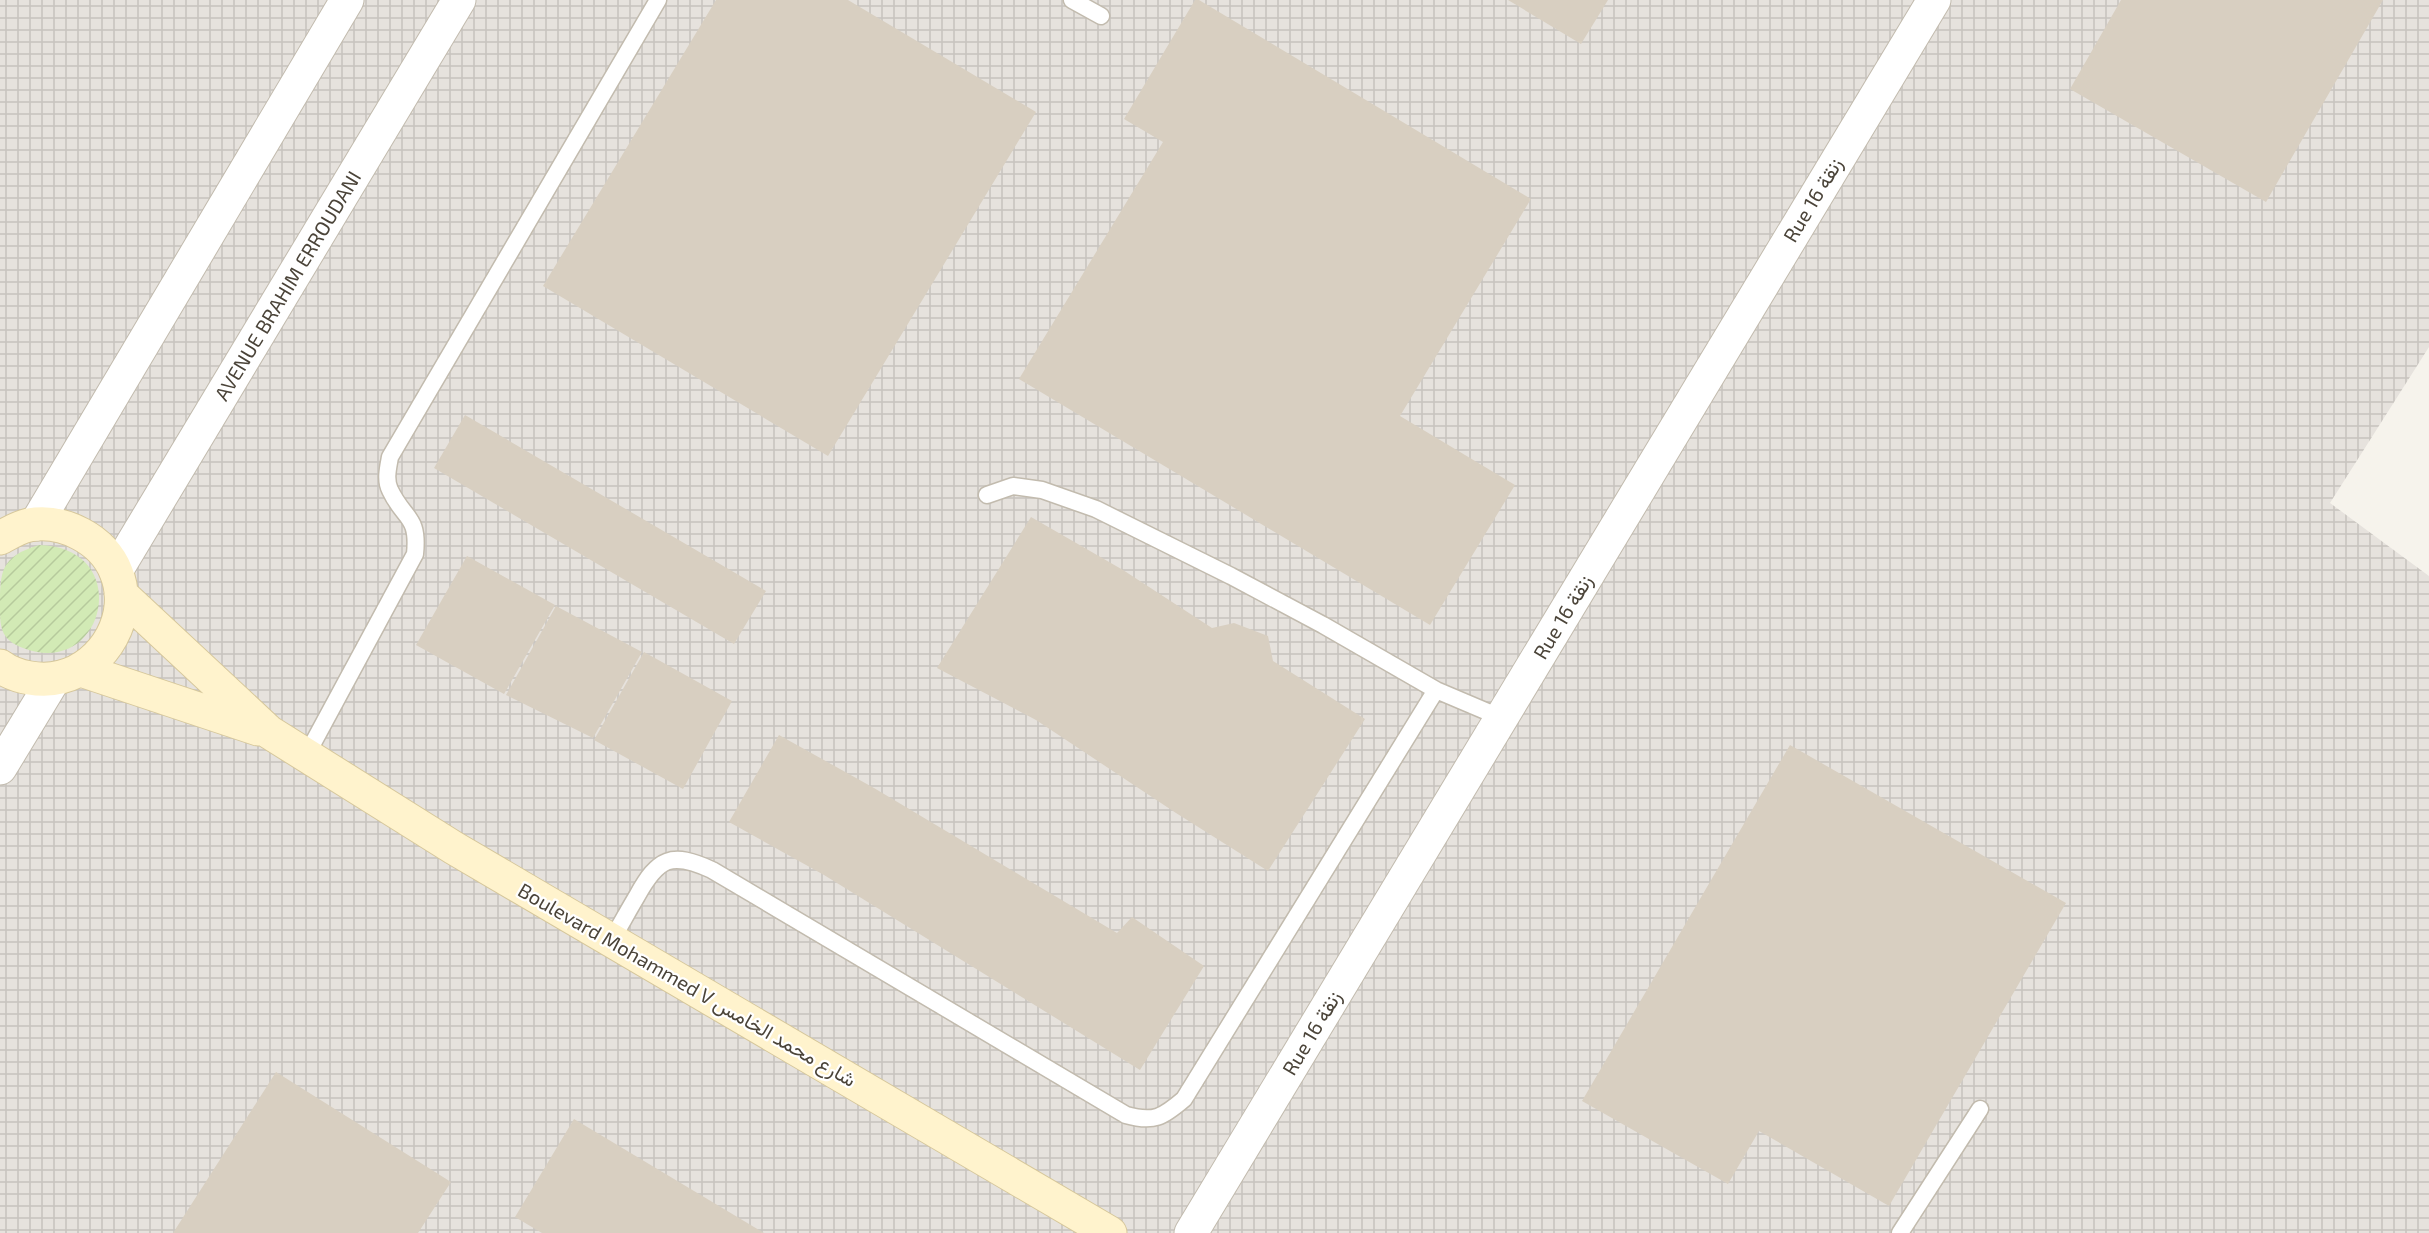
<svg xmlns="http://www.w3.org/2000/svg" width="2429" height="1233" font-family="'Exo 2',Vazirmatn,sans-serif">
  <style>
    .industrial { fill: url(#industrial-grid) }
    .garden { fill: url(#garden-furrows) }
    .building { fill: #d8cfc1 }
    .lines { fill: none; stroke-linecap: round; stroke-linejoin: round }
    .service-casing { stroke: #c2bbae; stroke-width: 19 }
    .minor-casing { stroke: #c2bbae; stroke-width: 35 }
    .secondary-casing { stroke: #d6c79b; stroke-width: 35 }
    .service { stroke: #fff; stroke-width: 16 }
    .minor { stroke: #fff; stroke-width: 33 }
    .secondary { stroke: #fff3cd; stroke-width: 33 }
    .labels { text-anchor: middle; stroke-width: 4.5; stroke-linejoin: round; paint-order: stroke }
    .street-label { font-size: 20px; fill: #4b4439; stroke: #fff }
  </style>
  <defs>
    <pattern id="industrial-grid" width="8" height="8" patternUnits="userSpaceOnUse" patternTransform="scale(1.5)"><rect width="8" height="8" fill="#e6e2dd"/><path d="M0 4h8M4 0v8" fill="none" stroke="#c7c3be"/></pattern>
    <pattern id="garden-furrows" width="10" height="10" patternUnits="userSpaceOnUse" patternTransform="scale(1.5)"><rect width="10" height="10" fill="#d2eab5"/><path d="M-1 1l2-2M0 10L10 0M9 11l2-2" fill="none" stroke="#b6ca9c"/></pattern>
  </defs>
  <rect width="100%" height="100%" fill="#f6f3ec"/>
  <!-- industrial -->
  <path class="industrial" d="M0,0H2429V347L2330,503L2429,576V1233H0Z"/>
  <!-- garden -->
  <path class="garden" d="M39,545C135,547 106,680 23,648C2,640 0,629 0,609C0,571 0,557 39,545Z"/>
  <!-- building -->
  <path class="building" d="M716,0H848L1036,112L828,456L543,286Z
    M1195,0H1199L1531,199L1400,416L1515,485L1430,625L1019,379L1163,142L1124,119Z
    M1508,0H1608L1581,44Z
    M2121,0H2383L2266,202L2070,89Z
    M465,415L766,591L734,644L434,468Z
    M1031,517L1123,570L1212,628L1234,623L1268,636L1273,661L1365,719L1268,871L1176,813L1036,720L937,668Z
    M467,556L555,605L504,694L416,645Z
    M556,606L642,652L593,738L506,695Z
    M644,652L732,701L683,789L594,740Z
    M779,735L874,788L1117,933L1132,917L1204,966L1140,1070L824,875L729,822Z
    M1790,745L2066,903L1889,1206L1759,1131L1728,1184L1582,1101Z
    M276,1072L451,1182L418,1233H173Z
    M574,1119L764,1233H542L515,1217Z"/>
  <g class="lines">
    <defs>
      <path id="service" d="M1072,0L1101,16
        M987,495L1013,486L1042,490L1096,509L1231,576L1323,625L1436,690L1502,718
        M306,756L415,554C419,515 404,520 390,490C385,480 388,468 390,457L658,0
        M611,941C620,926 628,911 637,896C658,858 671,851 712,870L1126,1115C1154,1123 1163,1117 1184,1099L1436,690
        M1900,1233L1980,1109"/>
      <path id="minor" d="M36,524L347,0
        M116,571L459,0
        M0,768L54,679
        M1191,1233L1934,0"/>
      <path id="secondary" d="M0,538C9,533 19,527 29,525C63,519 103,539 116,572C134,615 105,666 61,677C42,682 16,678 0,666
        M121,594L269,732L454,848L1110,1233
        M81,670L258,729"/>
    </defs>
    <!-- service casing -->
    <use href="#service" class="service-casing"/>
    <!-- minor casing -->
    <use href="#minor" class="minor-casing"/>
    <!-- secondary casing -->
    <use href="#secondary" class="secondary-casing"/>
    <!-- service -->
    <use href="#service" class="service"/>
    <!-- minor -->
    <use href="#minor" class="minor"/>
    <!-- secondary -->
    <use href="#secondary" class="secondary"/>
  </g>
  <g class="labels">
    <!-- street labels -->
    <g class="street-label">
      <text transform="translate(1813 200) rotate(-59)" y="7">Rue 16 زنقة</text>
      <text transform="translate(288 286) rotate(-59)" y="7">AVENUE BRAHIM ERROUDANI</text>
      <text transform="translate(1563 617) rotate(-59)" y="7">Rue 16 زنقة</text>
      <text transform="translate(687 985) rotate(30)" y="7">Boulevard Mohammed V شارع محمد الخامس</text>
      <text transform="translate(1312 1033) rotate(-59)" y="7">Rue 16 زنقة</text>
    </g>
  </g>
</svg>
